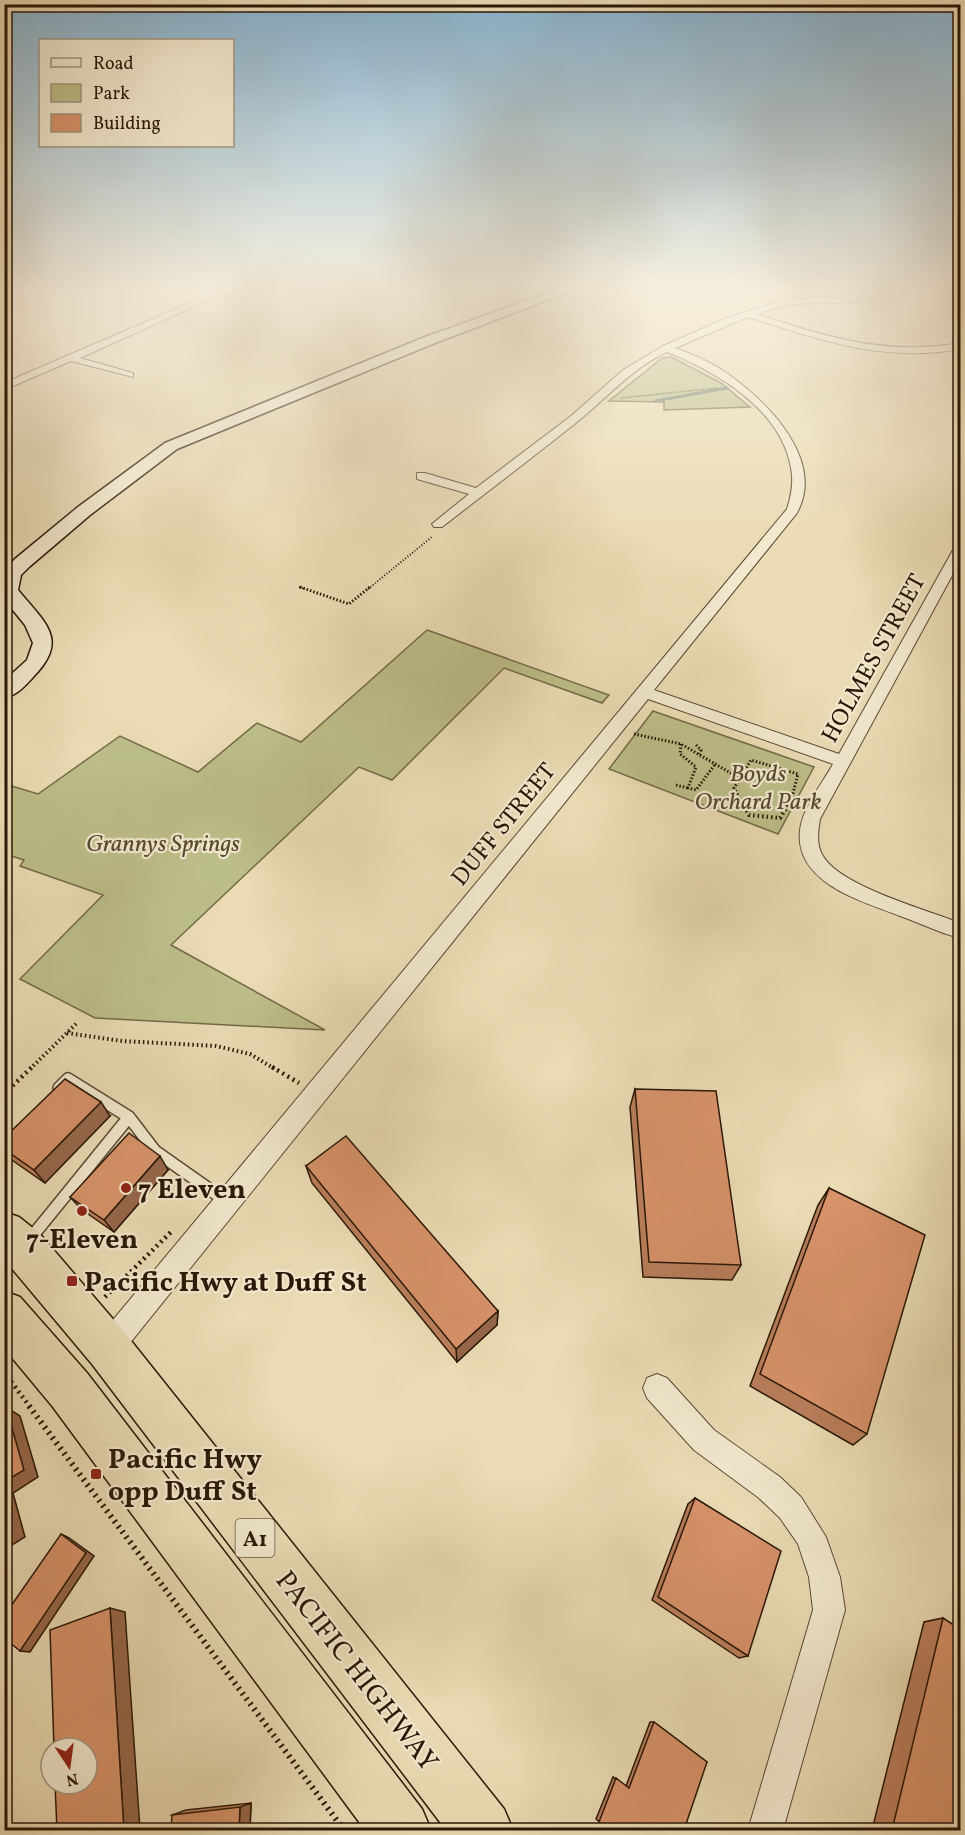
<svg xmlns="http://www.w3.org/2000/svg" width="965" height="1835" font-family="Vollkorn,serif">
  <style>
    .green { fill: #bcbe89; stroke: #736a48; stroke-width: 1.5 }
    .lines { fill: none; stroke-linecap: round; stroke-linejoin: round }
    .stream { stroke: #6d7870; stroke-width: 3 }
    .lane-casing { stroke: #5a4832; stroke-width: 14 }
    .street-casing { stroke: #5a4832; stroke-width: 2 }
    .secondary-casing { stroke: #2a1707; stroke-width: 3 }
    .highway-casing { stroke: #2a1707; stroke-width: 3 }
    .path-far5 { stroke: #2a1707; stroke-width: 1.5; stroke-dasharray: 1 1.5; stroke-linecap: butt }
    .path-far4 { stroke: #2a1707; stroke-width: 2; stroke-dasharray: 1 2; stroke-linecap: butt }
    .path-far3 { stroke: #2a1707; stroke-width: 3; stroke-dasharray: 1.5 2; stroke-linecap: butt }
    .path-far2 { stroke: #2a1707; stroke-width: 4; stroke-dasharray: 1.5 3; stroke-linecap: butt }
    .path-far1 { stroke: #2a1707; stroke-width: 4.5; stroke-dasharray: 2 4; stroke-linecap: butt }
    .path { stroke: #2a1707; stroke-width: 6; stroke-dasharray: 2 4.5; stroke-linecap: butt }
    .lane { stroke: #f1e8ce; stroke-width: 11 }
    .street { fill: #f1e8ce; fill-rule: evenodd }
    .secondary { fill: #f1e8ce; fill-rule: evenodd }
    .highway { fill: #eadbb4; fill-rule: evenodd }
    .wall { fill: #b97e5b; stroke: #2a1707; stroke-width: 1.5 }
    .shaded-wall { fill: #96664a; stroke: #2a1707; stroke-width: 1.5 }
    .building { fill: #d7926a; stroke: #2a1707; stroke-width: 1.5 }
    .poi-dot { fill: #8f2418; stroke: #f1e8ce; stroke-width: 2 }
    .labels { text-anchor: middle; stroke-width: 4.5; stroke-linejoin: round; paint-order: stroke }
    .shield { fill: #f1e8ce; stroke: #665643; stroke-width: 1.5 }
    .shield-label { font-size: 22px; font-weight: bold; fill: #2a1707 }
    .street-label { font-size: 24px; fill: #2a1707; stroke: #f1e8ce }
    .park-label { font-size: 24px; font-style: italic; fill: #56492e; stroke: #f1e8ce }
    .near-poi-label { font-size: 28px; font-weight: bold; fill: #2a1707; stroke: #f1e8ce; text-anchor: start }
    .near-street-label { font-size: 28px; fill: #2a1707; stroke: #f1e8ce }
  </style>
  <rect width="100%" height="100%" fill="#eadbb4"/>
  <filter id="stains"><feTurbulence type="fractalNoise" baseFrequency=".00333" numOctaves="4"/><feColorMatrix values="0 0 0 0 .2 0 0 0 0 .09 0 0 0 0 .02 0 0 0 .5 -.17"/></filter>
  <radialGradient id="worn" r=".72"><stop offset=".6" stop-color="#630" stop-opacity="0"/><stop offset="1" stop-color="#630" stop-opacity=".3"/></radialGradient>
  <!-- green -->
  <path class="green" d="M671,357L721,383L750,407L664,410V402L609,401L662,358Z
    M427,630L609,695L602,703L504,668L392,780L359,767L171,945L325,1030L95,1018L20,979L103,895L20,866L24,860L5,854V784L38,794L120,736L198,772L257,723L301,742Z
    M653,711L814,767L778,834L609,769Z"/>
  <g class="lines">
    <!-- stream -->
    <path class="stream" d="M655,401L727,388"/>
    <defs>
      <path id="lane" d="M59,1088L68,1079L129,1117L155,1151L226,1201
        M30,1239L129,1117"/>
      <path id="street" d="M139,288H155L200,298L223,288H235L80,358L133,373V377L71,361L4,390V383L192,302Z
        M881,288H891C869,309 818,300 789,305C778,306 767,311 757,314C827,337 886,356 960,343V349C884,363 820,340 748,317L675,348C691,354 707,360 722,370C763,397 827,458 797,513L654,690L839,754L953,550L960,546V561L820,819C818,831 816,845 823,856C840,886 927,910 960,923V938C940,933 920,923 900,916C862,901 794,883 800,830C803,807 822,784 833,764L648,699L118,1358L108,1361L98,1358L95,1348L98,1338L787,509C791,496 794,483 791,468C781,409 717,372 667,352C632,368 607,398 577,422C532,458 487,492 442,527H434L432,524L469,494L417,479V473H425L476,488L571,416L623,370L663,346L729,317L784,300L859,295L875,292Z
        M657,1374L667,1378L714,1430L780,1477L801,1497L826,1537L840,1577L845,1610L783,1830H748L813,1610L809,1577L798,1544L780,1518L759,1498L694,1450L647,1398L643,1388L647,1378Z"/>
      <path id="secondary" d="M562,288H580L435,343L177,449L90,515L29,567L21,575L18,590C44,622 70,639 34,676C26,685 16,696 4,698V681L27,660L33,643L25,625L4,599V571L15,559L78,507L165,443L425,337Z"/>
      <path id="highway" d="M4,1212L19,1217L39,1233L124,1332L504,1809L513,1830H446L92,1364L4,1259Z
        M4,1291L20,1297L87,1373L422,1809L431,1830H365L53,1407L4,1348Z"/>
    </defs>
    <!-- lane casing -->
    <use href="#lane" class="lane-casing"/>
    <!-- street casing -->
    <use href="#street" class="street-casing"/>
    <!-- secondary casing -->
    <use href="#secondary" class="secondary-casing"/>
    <!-- highway casing -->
    <use href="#highway" class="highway-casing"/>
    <!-- path-far5 -->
    <path class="path-far5" d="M621,398L718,388"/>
    <!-- path-far4 -->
    <path class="path-far4" d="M299,587L305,589
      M368,589L433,536"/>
    <!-- path-far3 -->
    <path class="path-far3" d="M300,587L349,604L370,587
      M634,734L681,744L739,778
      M681,744L680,754L696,767L688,788L696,790L716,763
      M696,745L701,750L699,754
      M676,785L688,788
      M741,801L734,788L751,760L798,774L791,801"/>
    <!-- path-far2 -->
    <path class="path-far2" d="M740,799L749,815L780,818L792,799
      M67,1033L122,1041L216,1046L250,1054L275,1069
      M30,1069L78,1022"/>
    <!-- path-far1 -->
    <path class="path-far1" d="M272,1067L299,1083
      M4,1094L32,1067
      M105,1297L172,1231
      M4,1372L30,1407"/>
    <!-- path -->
    <path class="path" d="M29,1406L344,1830"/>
    <!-- lane -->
    <use href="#lane" class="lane"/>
    <!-- street -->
    <use href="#street" class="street"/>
    <!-- secondary -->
    <use href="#secondary" class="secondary"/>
    <!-- highway -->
    <use href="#highway" class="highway"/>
  </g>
  <!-- wall -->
  <path class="wall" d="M635,1089L741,1265L732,1280L643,1277L630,1107Z
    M110,1116L45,1183L9,1158L4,1152V1138Z
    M306,1166L498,1311L497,1325L457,1362L312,1183Z
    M168,1170L114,1232L81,1209L70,1197Z
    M829,1188L867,1434L853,1445L750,1386L818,1205Z
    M695,1498L748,1656L739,1658L652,1600L688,1504Z
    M943,1618L960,1830H872L924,1622Z
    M650,1722H654L707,1762L610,1830L596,1819L613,1777L626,1786Z
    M251,1803L250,1830L172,1815L186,1810Z"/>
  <!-- shaded-wall -->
  <path class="shaded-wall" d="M101,1102L110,1116L45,1183L34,1170Z
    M160,1156L168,1170L114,1232L104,1220Z
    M498,1311L497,1325L457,1362L456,1349Z
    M4,1403L9,1409L20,1416L38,1477L13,1493L25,1537L4,1550Z
    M61,1534L69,1538L94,1556L30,1652L20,1651Z
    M110,1608L125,1612L140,1830H124Z
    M4,1679H9L4,1705Z
    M4,1729H10L4,1760Z
    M251,1803L250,1830H239L240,1807Z"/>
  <!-- building -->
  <path class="building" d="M65,1079L101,1102L34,1170L4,1149V1138Z
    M635,1089L716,1091L741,1265L649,1262Z
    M129,1133L160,1156L104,1220L70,1197Z
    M346,1136L498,1311L456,1349L306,1166Z
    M829,1188L925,1235L867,1434L760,1374Z
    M6,1407L24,1470L4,1482V1408Z
    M695,1498L781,1551L748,1656L658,1597Z
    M4,1508L11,1532L4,1536Z
    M61,1534L86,1553L20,1651L4,1638V1616Z
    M110,1608L124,1830H57L55,1784H87V1748H54L50,1630Z
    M943,1618L960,1629V1830H892Z
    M654,1722L707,1762L684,1830H610L599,1822L616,1778L629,1788Z
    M240,1807L239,1830H171L172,1815Z"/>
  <!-- sky -->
  <linearGradient id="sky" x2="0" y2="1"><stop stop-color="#89b6d4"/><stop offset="0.53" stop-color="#f6efdd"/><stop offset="1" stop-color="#f6efdd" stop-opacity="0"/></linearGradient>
  <rect width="965" height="545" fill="url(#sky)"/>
  <!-- markers -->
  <g class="poi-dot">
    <circle cx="126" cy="1188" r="6"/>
    <circle cx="82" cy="1211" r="6"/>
    <rect x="66" y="1275" width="12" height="12" rx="3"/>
    <rect x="90" y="1468" width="12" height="12" rx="3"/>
  </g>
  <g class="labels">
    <!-- shield labels -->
    <rect class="shield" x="235.5" y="1519" width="39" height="38" rx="4.5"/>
    <g class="shield-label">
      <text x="255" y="1546">A1</text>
    </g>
    <!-- street labels -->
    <g class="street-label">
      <text transform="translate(873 658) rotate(-61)" y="8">HOLMES STREET</text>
      <text transform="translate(503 824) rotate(-51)" y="8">DUFF STREET</text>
    </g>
    <!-- park labels -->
    <g class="park-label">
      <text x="758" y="781">Boyds<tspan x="758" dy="28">Orchard Park</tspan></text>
      <text x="163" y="851">Grannys Springs</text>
    </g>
    <!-- near-poi labels -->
    <g class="near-poi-label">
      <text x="138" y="1198">7 Eleven</text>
      <text x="82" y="1248" text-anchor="middle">7-Eleven</text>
      <text x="84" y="1291">Pacific Hwy at Duff St</text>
      <text x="108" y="1468">Pacific Hwy<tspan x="108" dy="32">opp Duff St</tspan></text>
    </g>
    <!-- near-street labels -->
    <g class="near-street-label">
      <text transform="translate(358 1670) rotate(52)" y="10">PACIFIC HIGHWAY</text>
    </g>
  </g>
  <!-- margin -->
  <rect width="965" height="1835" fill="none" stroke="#eadbb4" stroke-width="24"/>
  <rect x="6" y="6" width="953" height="1823" fill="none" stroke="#2a1707" stroke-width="3"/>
  <rect x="12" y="12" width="941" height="1811" fill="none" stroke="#2a1707" stroke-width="1.5"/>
  <!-- legend -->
  <rect x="39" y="39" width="195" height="108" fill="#f1e8ce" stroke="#a1947e" stroke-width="1.5"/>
  <rect x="51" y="58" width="30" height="9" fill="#f1e8ce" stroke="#a1947e" stroke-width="1.5"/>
  <text x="93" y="69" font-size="18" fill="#2a1707">Road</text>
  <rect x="51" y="84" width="30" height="18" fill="#bcbe89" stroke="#a1947e" stroke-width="1.5"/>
  <text x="93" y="99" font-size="18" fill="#2a1707">Park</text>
  <rect x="51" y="114" width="30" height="18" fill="#d7926a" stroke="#a1947e" stroke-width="1.5"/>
  <text x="93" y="129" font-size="18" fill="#2a1707">Building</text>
  <!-- north arrow -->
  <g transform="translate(69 1766) rotate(167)"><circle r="28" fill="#f1e8ce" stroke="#a1947e" stroke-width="1.5"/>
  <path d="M0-4.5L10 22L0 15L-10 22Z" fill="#8f2418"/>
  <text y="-9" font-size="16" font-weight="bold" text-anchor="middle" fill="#2a1707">N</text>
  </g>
  <rect width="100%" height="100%" filter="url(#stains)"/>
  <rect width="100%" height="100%" fill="url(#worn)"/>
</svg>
